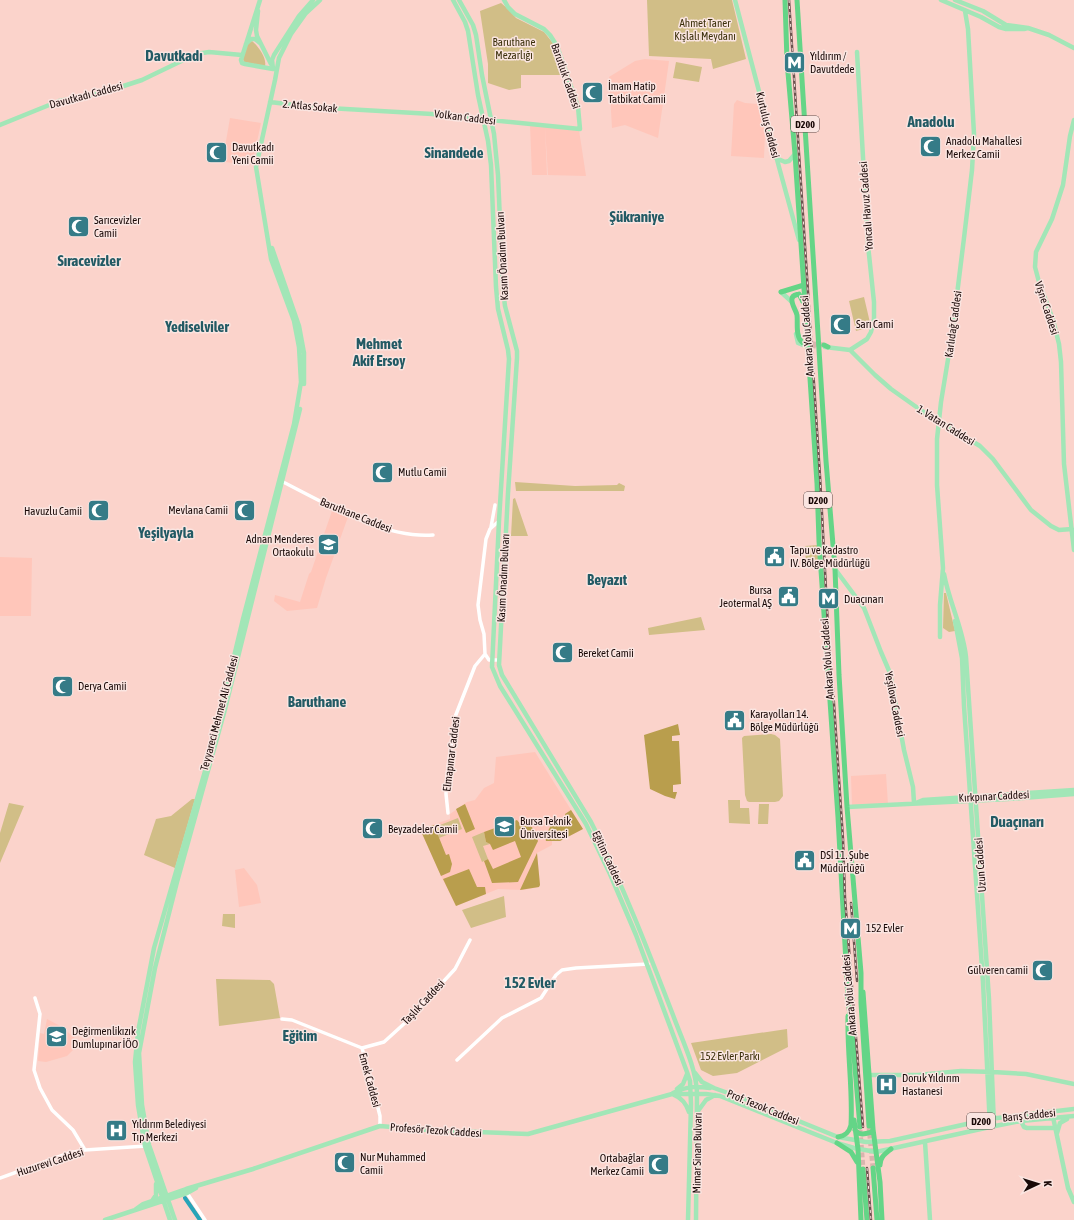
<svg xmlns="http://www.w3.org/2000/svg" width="1074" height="1220" font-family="'Asap Condensed',sans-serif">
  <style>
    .built { fill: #ffc6ba }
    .green { fill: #d1be87 }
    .forest { fill: #b99e4d }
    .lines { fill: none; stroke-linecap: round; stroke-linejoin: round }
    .canal { stroke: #28a4b8; stroke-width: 4 }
    .major-tunnel { stroke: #d9b5ae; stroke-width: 4.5; stroke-dasharray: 4.5 2; stroke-linecap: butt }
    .highway-tunnel { stroke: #d9b5ae; stroke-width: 5; stroke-dasharray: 5 2.5; stroke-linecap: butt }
    .minor { stroke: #fff; stroke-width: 3.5 }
    .major { stroke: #a2e6b7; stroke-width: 4.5 }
    .highway { stroke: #64d587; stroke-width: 5 }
    .rail-casing { stroke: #6b524e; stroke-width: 2.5 }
    .rail { stroke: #fae5e1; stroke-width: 1; stroke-dasharray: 3; stroke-linecap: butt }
    .labels { text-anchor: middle; stroke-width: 3; stroke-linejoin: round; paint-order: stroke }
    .shield { fill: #fae5e1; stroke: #5c4b48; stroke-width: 1 }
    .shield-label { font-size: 10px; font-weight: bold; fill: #190907 }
    .park-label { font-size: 11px; fill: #3a2f0a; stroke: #fae5e1 }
    .poi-label { font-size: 11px; fill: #190907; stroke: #fae5e1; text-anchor: start }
    .street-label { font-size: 11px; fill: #190907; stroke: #fae5e1 }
    .district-label { font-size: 15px; font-weight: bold; fill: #225a64; stroke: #fae5e1 }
  </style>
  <rect width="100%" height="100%" fill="#fbd3cb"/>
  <!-- built -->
  <path class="built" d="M645,59L669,61L658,138L625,125L612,128L609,77L635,61Z
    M737,100L745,103L758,104L765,133L764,158L731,156L734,104Z
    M230,118L261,123L252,165L225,162L226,141Z
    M530,125L545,127L547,175H532Z
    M545,127L579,130L586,176L548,175Z
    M332,511L348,517L326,578L317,608L287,611L274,601L275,595L300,602L309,574L311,572Z
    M0,557L32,558L31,616H0Z
    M535,752L583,829L560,841H552V845L537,853L540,885L539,887L523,890L498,889L456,906L441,876L420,829L450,819V814L467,802L475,800L484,788L494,783L496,757Z
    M886,774L888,804L852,805L851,776Z
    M244,868L257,885L261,903L239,907L235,870Z
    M47,1019L62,1027L78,1041L75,1048L67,1056L46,1062L38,1061L40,1033L44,1034Z"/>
  <!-- green -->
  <path class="green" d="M647,0H732L746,59L713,69L711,59L649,56Z
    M501,3L507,8L516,18L544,32L556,47L566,75H521V88L509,90L488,83V64L480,11Z
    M252,41C258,46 267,58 265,66L244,62L242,56L246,45Z
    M676,62L702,67L699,82L673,78Z
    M864,297L871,327L856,331L849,301Z
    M515,482L575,486L617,485L619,483L625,486L624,491H516Z
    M515,498L528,536H511L513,499Z
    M818,545L819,562L806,565L805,546Z
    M944,593H946L955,631L949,632L943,628Z
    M701,617L705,630L649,635L648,628Z
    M771,734L775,735L780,739L783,796L779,801L775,802H749L747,801L745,795L742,738L744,736Z
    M192,799H195L175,868L144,855L156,819L171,816Z
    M728,800H740V808H749L750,824L729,823Z
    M9,803L24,806L0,863V833Z
    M759,804H769L768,824H758Z
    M458,818L462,829L439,838L435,827Z
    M484,832L486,842L490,844L483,846L488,859L482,862L472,837Z
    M504,896L506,917L471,928L462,910Z
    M223,914H235V928L222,926Z
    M216,979L270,980L274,984L280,1018L219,1026Z
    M787,1029L788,1047L737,1073L713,1076L701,1070L691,1043Z"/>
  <!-- forest -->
  <path class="forest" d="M678,724L680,735L672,736V741H679L681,784L673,785V792H677L675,799L665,796L650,789L644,735Z
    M465,804L475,829L466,833L456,809Z
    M571,810L583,829L560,841H546L545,837L553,821L556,826L567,819L565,814Z
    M517,820L521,825L532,827L538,841L518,882L492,883L484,861L488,859L493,869L521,857L515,841L493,850L490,844L486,842L484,832Z
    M434,825L446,855L449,854L452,864L450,872L441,876L420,829Z
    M537,853L540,885L539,887L520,890Z
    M469,869L477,887H485L486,894L456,906L443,879Z"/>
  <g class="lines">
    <!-- canal -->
    <path class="canal" d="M185,1198L200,1220"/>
    <!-- major-tunnel -->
    <path class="major-tunnel" d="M805,345L821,347"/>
    <!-- highway-tunnel -->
    <path class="highway-tunnel" d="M805,343L823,345
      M869,1126L873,1168
      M860,1130L863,1169"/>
    <!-- minor -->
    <path class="minor" d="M283,482C325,503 384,539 433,535
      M491,527L495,505
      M498,660H489L485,654L484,634L480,620L478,605L486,539L490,529L499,521
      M448,813L446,794L447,775L455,717L475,666L485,654
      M35,998L40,1014L34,1070L40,1088L52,1110L73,1130L85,1150
      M282,1019L292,1020L362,1048L370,1076L380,1116V1126
      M362,1048L384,1042L406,1022L455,969L470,940
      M457,1060L502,1018L541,998L556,975L562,970L576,968L648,964
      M0,1178L69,1153L85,1150L146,1146
      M187,1193L205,1220"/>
    <!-- major -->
    <path class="major" d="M260,0L241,60L242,63L245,64L273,69
      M453,0L465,22L468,31L478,95L488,141L491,165L496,287L498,309L508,350L509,359L499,521L492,667L500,686L586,824L610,874L636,935L687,1072L690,1081L691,1104L688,1220
      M459,0L473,25L476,35L482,75L494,134L498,175L503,290L505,306L517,351V358L508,493L499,665L502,675L591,822C623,885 648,950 673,1015C682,1040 696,1067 697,1093L696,1220
      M735,0L779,167L799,240
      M941,0L981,17L999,27L1006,29H1024L1028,28
      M955,0L983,11L1006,25L1028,28L1049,35L1074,48
      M258,11L256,30L257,36L271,64
      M246,44L251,39H255L260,43
      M273,69L272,60L274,55L299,16L313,0
      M270,102L311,107L432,114L580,129L578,107L557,46L550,35L544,29L515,14L508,7L504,0
      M1074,120L1070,136L1063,185L1052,219L1036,252L1035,267L1039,282L1053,320L1059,344L1061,362L1064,464L1074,550
      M0,125L59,101L105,92L142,80L196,54L209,52L242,55
      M776,158L785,162L789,161L795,154
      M272,248L299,326L304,353V384
      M781,292L792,302
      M796,334L798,343L803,345
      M825,347L850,350L875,375L891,389L922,411L980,446L993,459L1031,510L1051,526L1059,530L1072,529
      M850,350L867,339L871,332L874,319V302L868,245L857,52
      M835,569L864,608L881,652L890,673L904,750L913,787L914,803
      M944,574C949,602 963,628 966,657L989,999L994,1126
      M955,621L962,658L964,706L983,982L990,1127
      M940,637V605L943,568L937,485V439L941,402L952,335L964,238L972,170L974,134L968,29L965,11
      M916,803L923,800L1074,790
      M847,807L1008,799L1074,794
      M695,1073L702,1082L714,1088L742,1098L838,1137L866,1142L890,1141L989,1119L1074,1109
      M870,1075H918L961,1071L993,1072L1026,1074L1074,1084
      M677,1089L683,1084L687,1074
      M673,1093C688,1086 695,1086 710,1088
      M674,1095C682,1098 686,1103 689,1112
      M698,1111L706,1100L715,1095
      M1053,1117L1068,1188L1074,1202
      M1021,1121L1024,1127L1027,1128H1055
      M1057,1133L1060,1123L1067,1119
      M925,1142L930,1220
      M152,1201L156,1195V1184
      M136,1209L143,1204L186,1189L253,1169L380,1126L427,1130L528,1134L672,1094H706L720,1096L837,1143L854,1148L876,1152L990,1127L1021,1121L1074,1116
      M105,1220L187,1193L196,1188
      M170,1220L145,1146L138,1105L135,1062L138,1032L154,948L214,740L243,619L294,424L301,382L299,347L294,321L271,259L256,167L275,80L279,58L291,34L306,13L320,0
      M175,1220L149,1145L142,1105L139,1053L155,968L177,882L224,713L300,409"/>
    <!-- highway -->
    <path class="highway" d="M785,0L787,61L795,154L817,483L819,541L838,817L848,999L852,1032L860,1127
      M797,0L826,461L835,569L839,675L847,807L861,973V1003L869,1126
      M781,292L804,285
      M803,302L799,294C796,295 792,295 792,299C791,304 796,310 797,315C798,323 795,337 803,343
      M824,345L828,347
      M863,992L873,1129L880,1182L882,1220
      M854,1120L858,1149L861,1220
      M855,1130C860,1136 865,1134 872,1132L873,1129
      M838,1137C845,1136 849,1133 851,1125C853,1089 847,1053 848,1016
      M837,1143L851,1152L857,1162
      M880,1165C880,1157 885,1154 891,1149
      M873,1168L877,1220
      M863,1169L867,1220"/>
    <defs>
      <path id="rail" d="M789,0L820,476L829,646L833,689L843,839L845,898L863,1127
        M851,903L857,981
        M867,1168L871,1220"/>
    </defs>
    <!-- rail casing -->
    <use href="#rail" class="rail-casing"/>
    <!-- rail -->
    <use href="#rail" class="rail"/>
  </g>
  <!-- icons -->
  <defs>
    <symbol id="metro-square" viewBox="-11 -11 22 22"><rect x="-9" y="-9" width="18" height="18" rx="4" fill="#357b87" stroke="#fae5e1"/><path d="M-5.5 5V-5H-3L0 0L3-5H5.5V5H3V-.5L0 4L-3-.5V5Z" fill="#fff"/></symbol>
    <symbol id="mosque-square" viewBox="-11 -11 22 22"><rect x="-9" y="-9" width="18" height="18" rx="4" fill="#357b87" stroke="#fae5e1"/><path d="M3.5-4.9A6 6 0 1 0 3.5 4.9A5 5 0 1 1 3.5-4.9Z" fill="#fff"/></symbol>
    <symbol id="school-square" viewBox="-11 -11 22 22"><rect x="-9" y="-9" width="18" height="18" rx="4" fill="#357b87" stroke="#fae5e1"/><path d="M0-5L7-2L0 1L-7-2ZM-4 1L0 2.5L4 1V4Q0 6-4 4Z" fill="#fff"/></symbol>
    <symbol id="civic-square" viewBox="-11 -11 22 22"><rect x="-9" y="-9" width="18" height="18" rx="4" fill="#357b87" stroke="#fae5e1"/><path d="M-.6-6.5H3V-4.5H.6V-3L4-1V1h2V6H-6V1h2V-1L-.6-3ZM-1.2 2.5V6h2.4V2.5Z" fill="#fff"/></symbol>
    <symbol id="university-square" viewBox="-11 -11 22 22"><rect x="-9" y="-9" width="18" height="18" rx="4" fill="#357b87" stroke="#fae5e1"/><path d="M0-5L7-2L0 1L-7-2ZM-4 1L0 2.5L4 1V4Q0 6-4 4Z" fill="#fff"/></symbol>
    <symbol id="hospital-square" viewBox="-11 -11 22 22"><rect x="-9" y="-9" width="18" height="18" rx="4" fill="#357b87" stroke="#fae5e1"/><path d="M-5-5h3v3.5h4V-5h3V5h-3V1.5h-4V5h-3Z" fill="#fff"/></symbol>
  </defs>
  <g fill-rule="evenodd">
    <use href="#metro-square" x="782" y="50" width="25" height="25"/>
    <use href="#mosque-square" x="580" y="80" width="25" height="25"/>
    <use href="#mosque-square" x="918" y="134" width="25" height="25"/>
    <use href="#mosque-square" x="204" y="140" width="25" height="25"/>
    <use href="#mosque-square" x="66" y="214" width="25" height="25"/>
    <use href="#mosque-square" x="828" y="312" width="25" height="25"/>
    <use href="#mosque-square" x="370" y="460" width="25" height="25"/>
    <use href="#mosque-square" x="232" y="498" width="25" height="25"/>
    <use href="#mosque-square" x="86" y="498" width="25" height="25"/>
    <use href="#school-square" x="316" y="532" width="25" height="25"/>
    <use href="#civic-square" x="762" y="544" width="25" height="25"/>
    <use href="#civic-square" x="776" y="584" width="25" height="25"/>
    <use href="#metro-square" x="816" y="586" width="25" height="25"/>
    <use href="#mosque-square" x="550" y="640" width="25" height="25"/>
    <use href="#mosque-square" x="50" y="674" width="25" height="25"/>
    <use href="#civic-square" x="722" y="708" width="25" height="25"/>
    <use href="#university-square" x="492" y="814" width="25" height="25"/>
    <use href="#mosque-square" x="360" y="816" width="25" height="25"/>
    <use href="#civic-square" x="792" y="848" width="25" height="25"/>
    <use href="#metro-square" x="838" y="916" width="25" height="25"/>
    <use href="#mosque-square" x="1030" y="958" width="25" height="25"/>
    <use href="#school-square" x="44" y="1024" width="25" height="25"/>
    <use href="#hospital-square" x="874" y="1072" width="25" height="25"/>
    <use href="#hospital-square" x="104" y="1118" width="25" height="25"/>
    <use href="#mosque-square" x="332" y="1150" width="25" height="25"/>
    <use href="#mosque-square" x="646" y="1152" width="25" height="25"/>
  </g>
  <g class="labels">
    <!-- shield labels -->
    <g class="shield">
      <rect x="791" y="116" width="28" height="16" rx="3"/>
      <rect x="804" y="492" width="28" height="16" rx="3"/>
      <rect x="967" y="1113" width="28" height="16" rx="3"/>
    </g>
    <g class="shield-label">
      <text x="805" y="128">D200</text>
      <text x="818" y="504">D200</text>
      <text x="981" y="1125">D200</text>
    </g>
    <!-- park labels -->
    <g class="park-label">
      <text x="705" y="27">Ahmet Taner<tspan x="705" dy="13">Kışlalı Meydanı</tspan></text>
      <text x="514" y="46">Baruthane<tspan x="514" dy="13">Mezarlığı</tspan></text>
      <text x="730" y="1060">152 Evler Parkı</text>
    </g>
    <!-- poi labels -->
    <g class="poi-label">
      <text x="810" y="60">Yıldırım /<tspan x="810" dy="13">Davutdede</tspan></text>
      <text x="608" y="90">İmam Hatip<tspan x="608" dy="13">Tatbikat Camii</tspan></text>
      <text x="946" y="145">Anadolu Mahallesi<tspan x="946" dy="13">Merkez Camii</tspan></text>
      <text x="232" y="151">Davutkadı<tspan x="232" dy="13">Yeni Camii</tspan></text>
      <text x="94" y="224">Sarıcevizler<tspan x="94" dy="13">Camii</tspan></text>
      <text x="856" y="328">Sarı Cami</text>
      <text x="398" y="476">Mutlu Camii</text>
      <text x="228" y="514" text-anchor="end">Mevlana Camii</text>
      <text x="82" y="515" text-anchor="end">Havuzlu Camii</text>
      <text x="314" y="543" text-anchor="end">Adnan Menderes<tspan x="314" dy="13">Ortaokulu</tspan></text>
      <text x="790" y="554">Tapu ve Kadastro<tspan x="790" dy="13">IV. Bölge Müdürlüğü</tspan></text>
      <text x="772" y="594" text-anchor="end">Bursa<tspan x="772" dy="13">Jeotermal AŞ</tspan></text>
      <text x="844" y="603">Duaçınarı</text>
      <text x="578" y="657">Bereket Camii</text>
      <text x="78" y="690">Derya Camii</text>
      <text x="750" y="718">Karayolları 14.<tspan x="750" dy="13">Bölge Müdürlüğü</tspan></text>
      <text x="520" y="825">Bursa Teknik<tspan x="520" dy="13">Üniversitesi</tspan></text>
      <text x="388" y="833">Beyzadeler Camii</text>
      <text x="820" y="859">DSİ 11. Şube<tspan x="820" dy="13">Müdürlüğü</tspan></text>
      <text x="866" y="932">152 Evler</text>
      <text x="1028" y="974" text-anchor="end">Gülveren camii</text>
      <text x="72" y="1035">Değirmenlikızık<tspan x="72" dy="13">Dumlupınar İÖO</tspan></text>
      <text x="902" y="1082">Doruk Yıldırım<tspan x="902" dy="13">Hastanesi</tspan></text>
      <text x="132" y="1128">Yıldırım Belediyesi<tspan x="132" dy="13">Tıp Merkezi</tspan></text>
      <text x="360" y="1161">Nur Muhammed<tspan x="360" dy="13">Camii</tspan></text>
      <text x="644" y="1162" text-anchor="end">Ortabağlar<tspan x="644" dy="13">Merkez Camii</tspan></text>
    </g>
    <!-- street labels -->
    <g class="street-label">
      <text transform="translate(566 76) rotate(71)" y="4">Barutluk Caddesi</text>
      <text transform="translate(86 95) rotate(-15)" y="4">Davutkadı Caddesi</text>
      <text transform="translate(310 106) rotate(5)" y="4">2. Atlas Sokak</text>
      <text transform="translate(465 117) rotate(7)" y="4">Volkan Caddesi</text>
      <text transform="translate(768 125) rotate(76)" y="4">Kurtuluş Caddesi</text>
      <text transform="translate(866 206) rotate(-94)" y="4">Yoncalı Havuz Caddesi</text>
      <text transform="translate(502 256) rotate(-93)" y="4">Kasım Önadım Bulvarı</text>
      <text transform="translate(1047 308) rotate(72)" y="4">Vişne Caddesi</text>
      <text transform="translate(953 324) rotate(-82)" y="4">Karlıdağ Caddesi</text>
      <text transform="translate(807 336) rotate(-94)" y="4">Ankara Yolu Caddesi</text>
      <text transform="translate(946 425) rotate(32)" y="4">1. Vatan Caddesi</text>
      <text transform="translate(356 515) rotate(22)" y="4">Baruthane Caddesi</text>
      <text transform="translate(503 578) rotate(-87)" y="4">Kasım Önadım Bulvarı</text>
      <text transform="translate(827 659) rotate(-94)" y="4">Ankara Yolu Caddesi</text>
      <text transform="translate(895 704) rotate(79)" y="4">Yeşilova Caddesi</text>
      <text transform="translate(219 713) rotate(-75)" y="4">Teyyareci Mehmet Ali Caddesi</text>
      <text transform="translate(451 754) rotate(-83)" y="4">Elmapınar Caddesi</text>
      <text transform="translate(994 796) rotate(-3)" y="4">Kırkpınar Caddesi</text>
      <text transform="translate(608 858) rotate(65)" y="4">Eğitim Caddesi</text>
      <text transform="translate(980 865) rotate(-94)" y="4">Uzun Caddesi</text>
      <text transform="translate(849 995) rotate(-95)" y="4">Ankara Yolu Caddesi</text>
      <text transform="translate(423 1002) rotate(-47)" y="4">Taşlık Caddesi</text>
      <text transform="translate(370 1080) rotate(75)" y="4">Emek Caddesi</text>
      <text transform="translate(763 1107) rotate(22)" y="4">Prof. Tezok Caddesi</text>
      <text transform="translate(1029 1115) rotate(-6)" y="4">Barış Caddesi</text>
      <text transform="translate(436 1130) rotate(4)" y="4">Profesör Tezok Caddesi</text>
      <text transform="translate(697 1153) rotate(-89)" y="4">Mimar Sinan Bulvarı</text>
      <text transform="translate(50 1162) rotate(-18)" y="4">Huzurevi Caddesi</text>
    </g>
    <!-- district labels -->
    <g class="district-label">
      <text x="174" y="61">Davutkadı</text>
      <text x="931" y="127">Anadolu</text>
      <text x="454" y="158">Sinandede</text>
      <text x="637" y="222">Şükraniye</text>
      <text x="89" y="266">Sıracevizler</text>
      <text x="197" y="332">Yediselviler</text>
      <text x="379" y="349">Mehmet<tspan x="379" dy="17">Akif Ersoy</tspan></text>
      <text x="166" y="538">Yeşilyayla</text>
      <text x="607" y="585">Beyazıt</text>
      <text x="317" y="707">Baruthane</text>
      <text x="1017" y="827">Duaçınarı</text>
      <text x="530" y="988">152 Evler</text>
      <text x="300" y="1041">Eğitim</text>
    </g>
  </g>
  <!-- north arrow -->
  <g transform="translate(1038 1184) rotate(86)" stroke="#fae5e1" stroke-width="3" paint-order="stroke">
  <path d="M0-3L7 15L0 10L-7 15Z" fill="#190907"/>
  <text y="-6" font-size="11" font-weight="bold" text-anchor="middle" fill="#190907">K</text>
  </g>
</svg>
